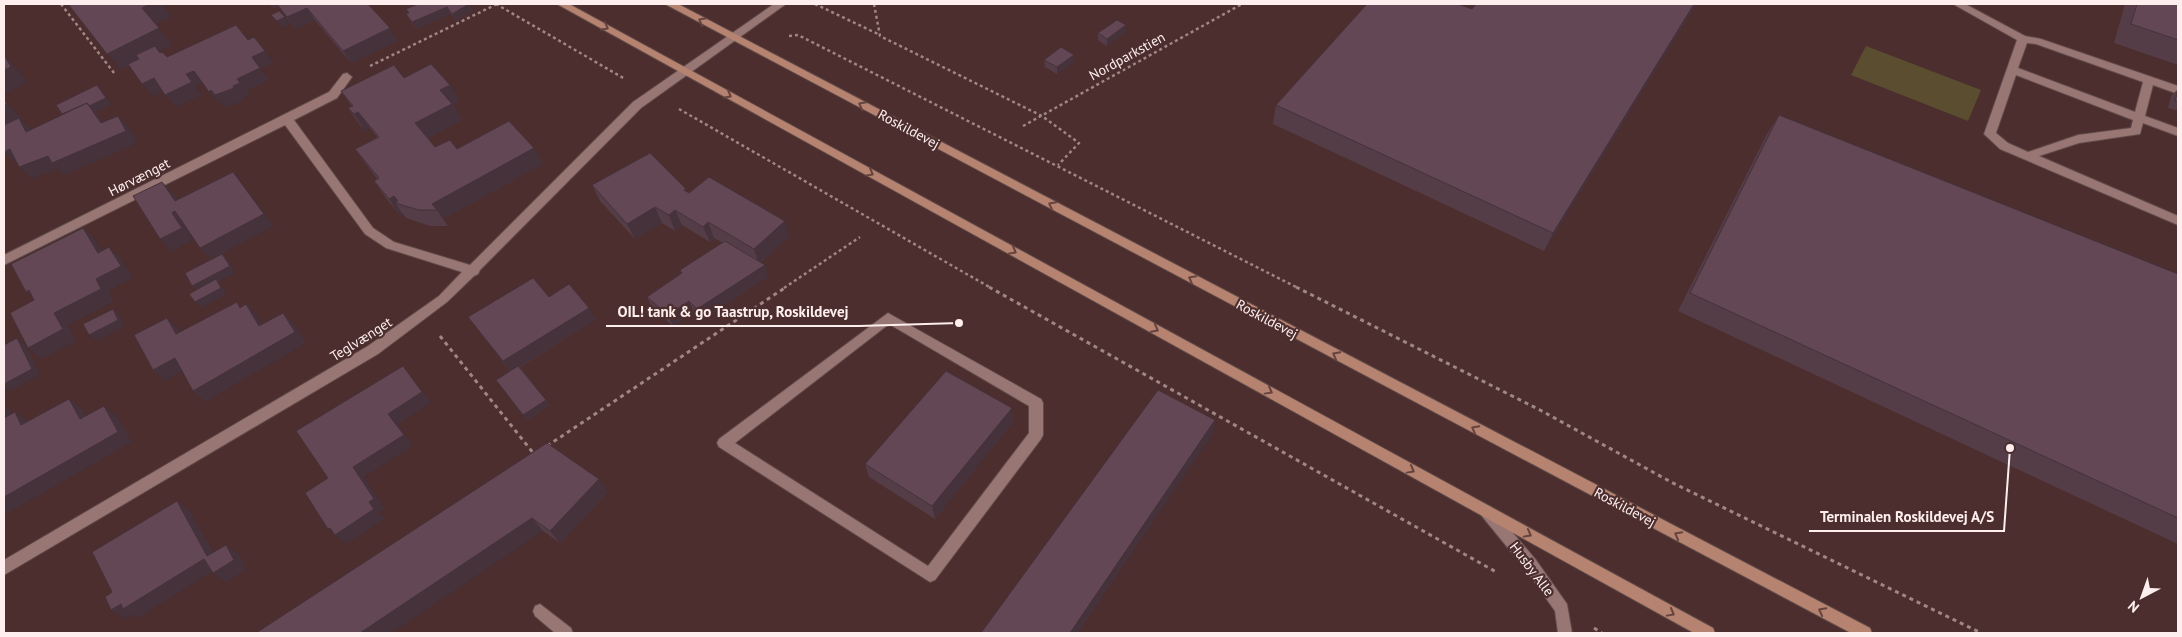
<svg xmlns="http://www.w3.org/2000/svg" width="2182" height="637" font-family="'PT Sans',sans-serif">
  <style>
    .green { fill: #5b4e30 }
    .lines { fill: none; stroke-linecap: round; stroke-linejoin: round }
    .lane-casing { stroke: #614a49; stroke-width: 2 }
    .street-casing { stroke: #614a49; stroke-width: 2 }
    .secondary-casing { stroke: #614a49; stroke-width: 2 }
    .path-far1 { stroke: #9e8786; stroke-width: 2.5; stroke-dasharray: 3 3; stroke-linecap: butt }
    .path { stroke: #9e8786; stroke-width: 3; stroke-dasharray: 4 4; stroke-linecap: butt }
    .lane { fill: #987674; fill-rule: evenodd }
    .street { fill: #987674; fill-rule: evenodd }
    .secondary { fill: #b5836f; fill-rule: evenodd }
    .wall { fill: #553d48 }
    .shaded-wall { fill: #45323b }
    .building { fill: #634754; stroke: #45323b }
    .oneway { stroke: #66433e }
    .labels { text-anchor: middle; stroke-width: 4.5; stroke-linejoin: round; paint-order: stroke }
    .street-label { font-size: 14px; fill: #feefee; stroke: #4b2e2d }
    .leader { fill: none; stroke: #feefee; stroke-width: 2 }
    .callout-dot { fill: #feefee; stroke: #4b2e2d; stroke-width: 2 }
    .callout-label { font-size: 15px; text-anchor: middle; font-weight: bold; fill: #feefee; stroke: #4b2e2d; stroke-width: 4.5; stroke-linejoin: round; paint-order: stroke }
  </style>
  <rect width="100%" height="100%" fill="#4b2e2d"/>
  <!-- green -->
  <path class="green" d="M1866,46L1981,90L1968,121L1851,75Z"/>
  <g class="lines">
    <defs>
      <path id="lane" d="M1953,4H1965L2025,36L2041,39L2178,86V94L2153,85L2145,116L2178,128V136L2143,123L2140,134L2079,143L2039,156L2178,216V225L2000,149L1984,134L2017,40ZM2027,43L2036,44L2143,82L2135,112L2018,68ZM2016,75L2133,120L2131,128L2078,135L2028,152L2008,143L1996,133Z
        M888,313L1041,399L1043,403V435L1041,439L935,580L930,582L719,447L717,443L719,439ZM889,324L1029,406V433L928,566L735,443Z
        M540,604L571,628L573,633H555L535,616L533,611L535,606Z"/>
      <path id="street" d="M774,4H786L641,108L480,270L478,274L474,276L447,302L378,354L4,575V560L368,346L439,296L462,272L386,248L365,234L285,125L4,265V255L329,92L343,74L347,73L352,77L337,98L294,120L373,228L394,242L470,265L633,102Z
        M1486,505L1491,507L1536,560L1567,604L1572,633H1558L1555,611L1526,570L1481,515L1479,511L1481,507Z"/>
      <path id="secondary" d="M557,4H569L1713,628L1715,633H1694Z
        M665,4H678L1870,628L1872,633H1851Z"/>
    </defs>
    <!-- lane casing -->
    <use href="#lane" class="lane-casing"/>
    <!-- street casing -->
    <use href="#street" class="street-casing"/>
    <!-- secondary casing -->
    <use href="#secondary" class="secondary-casing"/>
    <!-- path-far1 -->
    <path class="path-far1" d="M61,4L114,73
      M496,4L625,79
      M815,4L880,35
      M874,4L880,36L1042,116L1079,143L1058,165
      M789,36L798,35L1298,288
      M370,66L497,4
      M679,109L991,288
      M1023,126L1242,4
      M784,288L860,237"/>
    <!-- path -->
    <path class="path" d="M989,287L1498,573
      M1296,287L1540,410L1671,482L1981,633
      M440,336L534,454
      M547,446L786,287
      M1594,628L1602,633"/>
    <!-- lane -->
    <use href="#lane" class="lane"/>
    <!-- street -->
    <use href="#street" class="street"/>
    <!-- secondary -->
    <use href="#secondary" class="secondary"/>
  </g>
  <!-- wall -->
  <path class="wall" d="M269,4H368L398,41L351,63L315,20L295,29L278,6L274,8Z
    M469,4L473,11L456,20L451,14L416,29L406,14Z
    M1696,4L1544,251L1273,124L1276,105L1472,9Z
    M2125,4H2178V65L2114,43Z
    M1126,32L1107,46L1098,40V33Z
    M1074,55V62L1057,74L1045,67L1044,60Z
    M404,78L450,85L459,101L453,104L462,120L428,138L435,147L457,149L534,148L543,164L443,219L448,226H430L406,218L402,213L400,215L385,197L374,181L377,179L355,149L377,137L370,128L365,131L360,125L348,108L352,107L341,91Z
    M2178,89V111L2168,108L2171,96Z
    M1779,115L2178,274V544L1678,311L1767,134Z
    M592,185L686,192L790,236L761,263L769,276L702,320L694,312L673,326L653,309L647,297L681,273L680,270L723,243L714,238L710,242L682,225L675,231L662,223L635,239L600,201Z
    M549,297L596,319L520,367L550,405L527,420L496,380L510,371L468,317Z
    M1012,408L1013,422L935,519L869,477L865,464Z
    M599,479L608,492L560,543L543,531L256,633Z"/>
  <!-- shaded-wall -->
  <path class="shaded-wall" d="M150,4H162L172,17L155,24L142,8Z
    M271,4H277L278,6L274,8Z
    M469,4L473,11L456,20L452,14Z
    M1694,4H1696L1544,251L1553,233Z
    M447,7L451,14L416,29L412,22Z
    M307,8L315,20L295,29L287,17Z
    M285,17L290,24L282,28L277,21Z
    M1126,25V32L1107,46V39Z
    M159,28L172,45L121,70L107,54Z
    M390,28L398,41L351,63L343,51Z
    M265,51L274,63L261,69L269,80L247,91L250,95L242,98L244,101L225,107L221,103L219,104L209,92L233,86L252,57Z
    M4,55L19,71L27,83L4,94Z
    M1074,55V62L1057,74V67Z
    M194,71L204,83L196,87L202,95L176,107L165,95L186,74Z
    M154,78L164,91L153,96L142,84Z
    M97,85L103,92L112,105L96,112L113,135L71,124Z
    M450,85L459,101L453,104L462,120L425,140L415,123L440,90Z
    M4,100L20,117L24,120L22,121L32,130L38,144L4,131Z
    M358,112L370,128L365,131L354,114Z
    M118,116L129,128L138,143L64,175L58,169L31,179L19,167Z
    M534,148L543,164L443,219L437,210L432,204Z
    M10,149L22,161L16,164L4,152Z
    M233,172L243,184L274,226L222,254L228,260L236,273L218,282L227,294L201,308L195,302L199,292L192,286L212,260L200,248Z
    M162,182L174,194L186,213L175,201Z
    M394,196L399,204L395,203L402,213L400,215L389,199Z
    M655,207L662,223L635,239L627,224Z
    M675,210L682,225L675,231L669,215Z
    M175,211L187,223L183,224L193,240L172,251L160,239L172,213Z
    M785,221L790,236L759,265L754,249Z
    M708,222L714,238L710,242L703,227Z
    M83,228L95,240L110,265L98,253Z
    M109,247L121,259L133,278L108,291L114,301L68,325L76,341L42,359L28,348L54,313L96,279Z
    M765,265L769,276L702,320L697,309Z
    M29,290L39,303L26,292Z
    M689,301L694,312L673,326L668,315Z
    M246,304L257,316L270,337L259,326Z
    M589,308L596,319L511,372L503,361Z
    M113,309L120,315L125,326L97,341L89,335Z
    M283,313L294,324L306,343L205,402L193,391Z
    M167,318L179,329L188,345L176,334Z
    M17,338L25,344L40,375L10,391L4,387V384Z
    M175,358L187,369L165,381L153,370Z
    M403,366L431,403L398,424L413,446L364,477L385,509L379,512L385,519L346,544L328,529L369,502L353,467L388,414Z
    M69,399L83,410L94,430L80,419Z
    M546,400L550,405L527,420L523,415Z
    M4,403L14,415L4,421Z
    M104,406L117,416L132,442L4,515V497Z
    M1012,408L1013,422L935,519L932,506Z
    M15,412L30,423L21,425Z
    M1215,420L1213,434L1078,633H1070Z
    M599,479L608,492L560,543L550,531Z
    M177,501L190,511L221,566L207,556Z
    M532,518L543,531L392,633H360Z
    M4,519L7,526L4,527Z
    M226,545L239,554L247,569L226,582L213,573Z
    M204,559L218,568L138,618L132,614L126,619L111,610L121,604Z"/>
  <!-- building -->
  <path class="building" d="M68,4H150L142,8L159,28L107,54Z
    M277,4H368L390,28L343,51L307,8L287,17Z
    M418,4H469L452,14L447,7L412,22L406,14L409,13L406,9Z
    M1367,4H1458L1472,9L1476,4H1694L1553,233L1276,105Z
    M2137,4H2178V40L2131,24Z
    M279,11L285,17L277,21L271,15Z
    M1117,20L1126,25L1107,39L1098,33Z
    M236,25L248,40L254,37L265,51L252,57L260,68L237,79L240,83L233,86L234,88L215,95L211,90L209,92L194,71L186,74L192,82L165,95L154,78L142,84L128,64L139,59L136,55L155,46L160,53L162,52L167,57Z
    M1061,47L1074,55L1057,67L1044,60Z
    M4,55L11,67L4,70Z
    M431,64L450,85L440,90L452,104L415,123L435,147L450,140L457,149L509,121L534,148L432,204L437,210H419L395,203L398,201L394,196L389,199L374,181L379,178L355,149L379,137L358,112L354,114L348,108L353,106L341,91L394,65L404,78Z
    M97,85L106,98L89,106L87,103L62,114L56,105Z
    M2178,89V102L2175,101Z
    M4,100L7,104L4,106Z
    M87,103L101,123L118,116L126,131L52,163L48,156L19,167L10,149L4,152V125L19,118L26,132Z
    M1779,115L2178,274V518L1690,293Z
    M650,153L686,189L684,190L689,193L709,177L785,221L754,249L708,222L703,227L675,210L669,215L655,207L627,224L592,185Z
    M233,172L264,214L200,248L175,211L172,213L182,228L160,239L133,196L162,182L175,201Z
    M83,228L98,253L109,247L121,266L96,279L101,289L54,313L63,329L28,348L10,313L34,300L29,290L26,292L11,264Z
    M725,241L765,265L697,309L689,301L668,315L647,297L682,273L680,270Z
    M222,254L230,266L192,286L185,273Z
    M533,278L549,297L569,284L589,308L503,361L468,317Z
    M216,279L221,288L195,302L189,294Z
    M237,302L240,308L246,304L259,326L283,313L295,332L193,391L175,358L153,370L134,335L167,318L176,334Z
    M113,309L118,320L89,335L83,324Z
    M17,338L32,369L4,384V345Z
    M403,366L422,392L388,414L404,435L353,467L374,499L369,502L374,509L335,535L330,528L328,529L305,493L328,478L296,431Z
    M518,366L546,400L523,415L496,380Z
    M946,371L1012,408L932,506L865,464Z
    M1158,390L1215,420L1070,633H981Z
    M69,399L80,419L104,406L118,432L4,497V418L15,412L21,425Z
    M547,443L599,479L550,531L532,518L360,633H256Z
    M177,501L207,556L226,545L234,560L213,573L204,559L123,609L121,604L111,610L105,597L112,592L92,552Z"/>
  <!-- one-way arrows -->
  <defs><path id="oneway-chevron" d="M-2-3.5L2.5 0L-2 3.5" fill="none" stroke-width="1.6" stroke-linecap="round" stroke-linejoin="round" transform="scale(1.25)"/></defs>
  <g class="oneway">
    <use href="#oneway-chevron" transform="translate(702 21) rotate(-152)"/>
    <use href="#oneway-chevron" transform="translate(605 27) rotate(28)"/>
    <use href="#oneway-chevron" transform="translate(728 95) rotate(29)"/>
    <use href="#oneway-chevron" transform="translate(862 105) rotate(-152)"/>
    <use href="#oneway-chevron" transform="translate(870 173) rotate(29)"/>
    <use href="#oneway-chevron" transform="translate(1052 205) rotate(-152)"/>
    <use href="#oneway-chevron" transform="translate(1013 251) rotate(29)"/>
    <use href="#oneway-chevron" transform="translate(1192 279) rotate(-152)"/>
    <use href="#oneway-chevron" transform="translate(1155 329) rotate(28)"/>
    <use href="#oneway-chevron" transform="translate(1336 355) rotate(-152)"/>
    <use href="#oneway-chevron" transform="translate(1269 391) rotate(29)"/>
    <use href="#oneway-chevron" transform="translate(1475 429) rotate(-152)"/>
    <use href="#oneway-chevron" transform="translate(1411 470) rotate(29)"/>
    <use href="#oneway-chevron" transform="translate(1528 534) rotate(29)"/>
    <use href="#oneway-chevron" transform="translate(1678 535) rotate(-152)"/>
    <use href="#oneway-chevron" transform="translate(1822 611) rotate(-152)"/>
    <use href="#oneway-chevron" transform="translate(1671 613) rotate(29)"/>
  </g>
  <g class="labels">
    <!-- street labels -->
    <g class="street-label">
      <text transform="translate(1127 56) rotate(-29)" y="5">Nordparkstien</text>
      <text transform="translate(909 129) rotate(28)" y="5">Roskildevej</text>
      <text transform="translate(139 177) rotate(-27)" y="5">Hørvænget</text>
      <text transform="translate(1267 319) rotate(28)" y="5">Roskildevej</text>
      <text transform="translate(361 339) rotate(-32)" y="5">Teglvænget</text>
      <text transform="translate(1625 507) rotate(28)" y="5">Roskildevej</text>
      <text transform="translate(1532 569) rotate(53)" y="5">Husby Alle</text>
    </g>
  </g>
  <!-- callouts -->
  <path class="leader" d="M959 323L859 326H606M2010 448L2004 531H1809"/>
  <g class="callout-dot">
    <circle cx="959" cy="323" r="5"/>
    <circle cx="2010" cy="448" r="5"/>
  </g>
  <g class="callout-label">
    <text x="733" y="317">OIL! tank &amp; go Taastrup, Roskildevej</text>
    <text x="1907" y="522">Terminalen Roskildevej A/S</text>
  </g>
  <!-- border -->
  <rect width="2182" height="637" fill="none" stroke="#feefee" stroke-width="10"/>
  <!-- north arrow -->
  <g transform="translate(2142 597) rotate(221)" stroke="#4b2e2d" stroke-width="4" paint-order="stroke">
  <path d="M0-4L9 19L0 12L-9 19Z" fill="#feefee"/>
  <text y="-8" font-size="14" font-weight="bold" text-anchor="middle" fill="#feefee">N</text>
  </g>
</svg>
